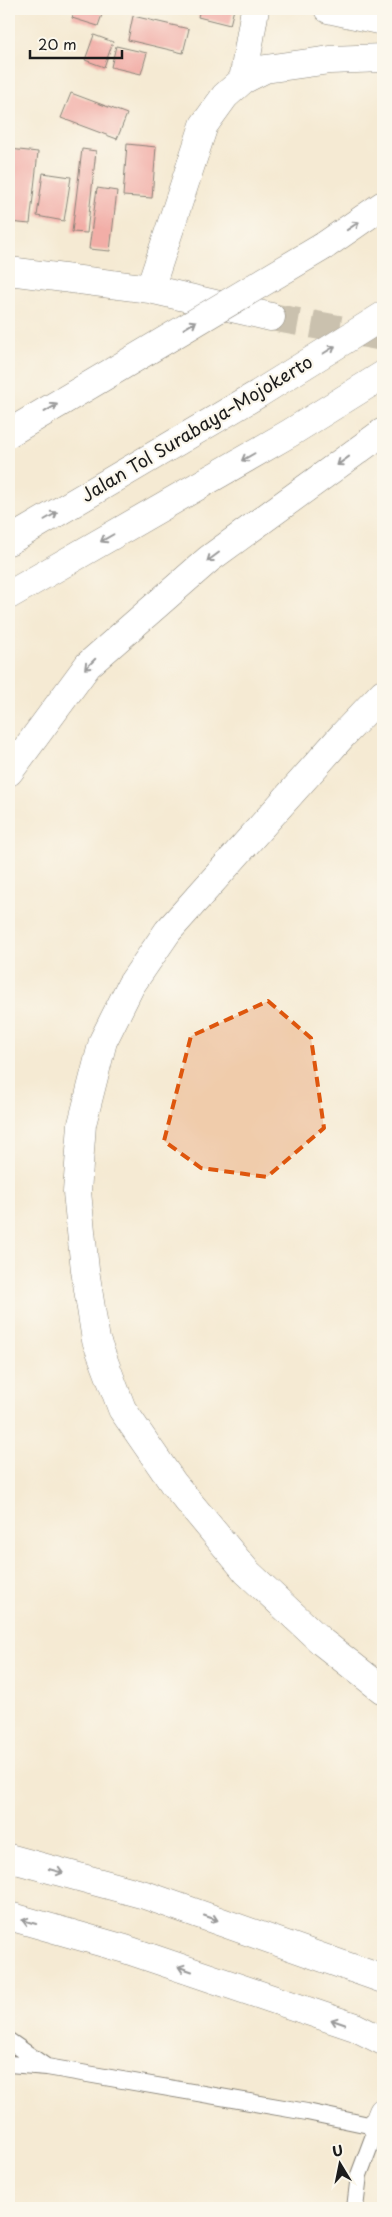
<svg xmlns="http://www.w3.org/2000/svg" width="392" height="2217" font-family="'Playpen Sans',sans-serif">
  <style>
    .building { fill: #f2aea7 }
    .lines { fill: none; stroke-linecap: round; stroke-linejoin: round }
    .minor-tunnel { stroke: #cac1ae; stroke-width: 28; stroke-dasharray: 28 14; stroke-linecap: butt }
    .service-casing { stroke: #888378; stroke-width: 18 }
    .minor-casing { stroke: #888378; stroke-width: 29 }
    .motorway-casing { stroke: #888378; stroke-width: 29 }
    .service { stroke: #fff; stroke-width: 16 }
    .minor { stroke: #fff; stroke-width: 28 }
    .motorway { stroke: #fff; stroke-width: 28 }
    .motorway-bridge-casing { stroke: #888378; stroke-width: 29; stroke-linecap: butt }
    .motorway-bridge { stroke: #fff; stroke-width: 28 }
    .oneway { stroke: #999 }
    .marked { fill: #de560d; fill-opacity: 0.2; stroke: #de560d; stroke-width: 4; stroke-dasharray: 10 6; stroke-linejoin: round }
    .labels { text-anchor: middle; stroke-width: 4.5; stroke-linejoin: round; paint-order: stroke }
    .street-label { font-size: 18px; fill: #1c1c1c; stroke: #fbf7ec }
  </style>
  <rect width="100%" height="100%" fill="#fbf7ec"/>
  <filter id="ink" filterUnits="userSpaceOnUse"><feTurbulence type="fractalNoise" baseFrequency=".02" numOctaves="2"/><feDisplacementMap in="SourceGraphic" scale="10" xChannelSelector="R" yChannelSelector="G"/><feConvolveMatrix kernelMatrix="1 2 1 2 8 2 1 2 1" color-interpolation-filters="sRGB"/></filter>
  <filter id="wash" filterUnits="userSpaceOnUse"><feTurbulence type="fractalNoise" baseFrequency=".0096" numOctaves="4" result="noise"/><feDisplacementMap in="SourceGraphic" scale="20" xChannelSelector="R" yChannelSelector="G"/><feGaussianBlur stdDeviation="1.12" result="paint"/><feColorMatrix in="noise" values="0 0 0 0 0 0 0 0 0 0 0 0 0 0 0 0 0 1.4 0 .05"/><feComposite in="paint" operator="in"/></filter>
  <g filter="url(#wash)">
    <rect width="100%" height="100%" fill="#f5ead3"/>
    <g id="blocks">
      <!-- building -->
      <path class="building" d="M75,9H104L98,26L72,18Z
        M141,9H169L168,14Z
        M200,9H234L230,25L198,17Z
        M133,16L189,29L183,53L128,40Z
        M94,35L113,42L104,67L85,60Z
        M116,46L147,53L141,74L111,67Z
        M71,93L127,114L117,139L61,118Z
        M127,144L156,147L152,198L123,196Z
        M9,149L38,152L30,224L9,222Z
        M82,149L96,151L87,233L72,232Z
        M43,173L71,177L64,221L37,216Z
        M97,188L117,191L110,251L89,249Z"/>
    </g>
  </g>
  <g filter="url(#ink)">
    <use href="#blocks" fill-opacity="0" stroke="#888378" stroke-width="1"/>
    <g class="lines">
      <!-- minor-tunnel -->
      <path class="minor-tunnel" d="M271,317L383,337"/>
      <defs>
        <path id="service" d="M9,2041L45,2066
          M9,2064L47,2067L307,2112L383,2128
          M355,2208L359,2175L377,2127"/>
        <path id="minor" d="M328,9L383,21
          M243,80L265,69L330,60L383,58
          M9,271L150,289L271,317
          M150,289L204,125L225,96L243,80L255,9
          M383,693L343,735L168,931L131,985L103,1041L82,1124L77,1192L85,1270L96,1340L122,1409L173,1483L247,1572L322,1642L383,1690
          M377,2127L383,2112"/>
        <path id="motorway" d="M324,246L383,205
          M9,541L258,394L383,316
          M9,595L290,433L383,375
          M9,772L88,665L209,559L383,432
          M9,1858L145,1895L383,1979
          M9,1916L125,1949L355,2027L383,2041"/>
      </defs>
      <!-- service casing -->
      <use href="#service" class="service-casing"/>
      <!-- minor casing -->
      <use href="#minor" class="minor-casing"/>
      <!-- motorway casing -->
      <use href="#motorway" class="motorway-casing"/>
      <!-- service -->
      <use href="#service" class="service"/>
      <!-- minor -->
      <use href="#minor" class="minor"/>
      <!-- motorway -->
      <use href="#motorway" class="motorway"/>
      <defs>
        <path id="motorway-bridge" d="M9,433L324,246"/>
      </defs>
      <!-- motorway-bridge casing -->
      <use href="#motorway-bridge" class="motorway-bridge-casing"/>
      <!-- motorway-bridge -->
      <use href="#motorway-bridge" class="motorway-bridge"/>
    </g>
    <!-- one-way arrows -->
    <defs><path id="oneway-shaft" d="M-6 0H5M1.5-3L5.5 0L1.5 3" fill="none" stroke-width="1.6" stroke-linecap="round" stroke-linejoin="round" transform="scale(1.25)"/></defs>
    <g class="oneway">
      <use href="#oneway-shaft" transform="translate(353 226) rotate(-34)"/>
      <use href="#oneway-shaft" transform="translate(190 325) rotate(-31)"/>
      <use href="#oneway-shaft" transform="translate(329 350) rotate(-32)"/>
      <use href="#oneway-shaft" transform="translate(51 408) rotate(-31)"/>
      <use href="#oneway-shaft" transform="translate(248 457) rotate(150)"/>
      <use href="#oneway-shaft" transform="translate(343 461) rotate(144)"/>
      <use href="#oneway-shaft" transform="translate(51 516) rotate(-30)"/>
      <use href="#oneway-shaft" transform="translate(107 538) rotate(150)"/>
      <use href="#oneway-shaft" transform="translate(213 557) rotate(143)"/>
      <use href="#oneway-shaft" transform="translate(90 664) rotate(135)"/>
      <use href="#oneway-shaft" transform="translate(56 1871) rotate(15)"/>
      <use href="#oneway-shaft" transform="translate(211 1918) rotate(19)"/>
      <use href="#oneway-shaft" transform="translate(29 1922) rotate(-164)"/>
      <use href="#oneway-shaft" transform="translate(185 1969) rotate(-161)"/>
      <use href="#oneway-shaft" transform="translate(338 2022) rotate(-161)"/>
    </g>
  </g>
  <!-- marked area -->
  <path class="marked" d="M268,1001L311,1038L324,1128L267,1177L201,1168L164,1141L191,1036Z"/>
  <g class="labels">
    <!-- street labels -->
    <g class="street-label">
      <text transform="translate(197 429) rotate(-31)" y="6">Jalan Tol Surabaya–Mojokerto</text>
    </g>
  </g>
  <!-- margin -->
  <rect width="392" height="2217" fill="none" stroke="#fbf7ec" stroke-width="30"/>
  <!-- north arrow -->
  <g transform="translate(340 2164) rotate(350)" stroke="#fbf7ec" stroke-width="4" paint-order="stroke">
  <path d="M0-4L9 19L0 12L-9 19Z" fill="#1c1c1c"/>
  <text y="-8" font-size="14" font-weight="bold" text-anchor="middle" fill="#1c1c1c">U</text>
  </g>
  <!-- scale -->
  <path d="M30 50v8h92v-8" fill="none" stroke="#1c1c1c" stroke-width="2.5"/>
  <text x="38" y="50" font-size="15" fill="#1c1c1c" stroke="#fbf7ec" stroke-width="4" paint-order="stroke">20 m</text>
</svg>
